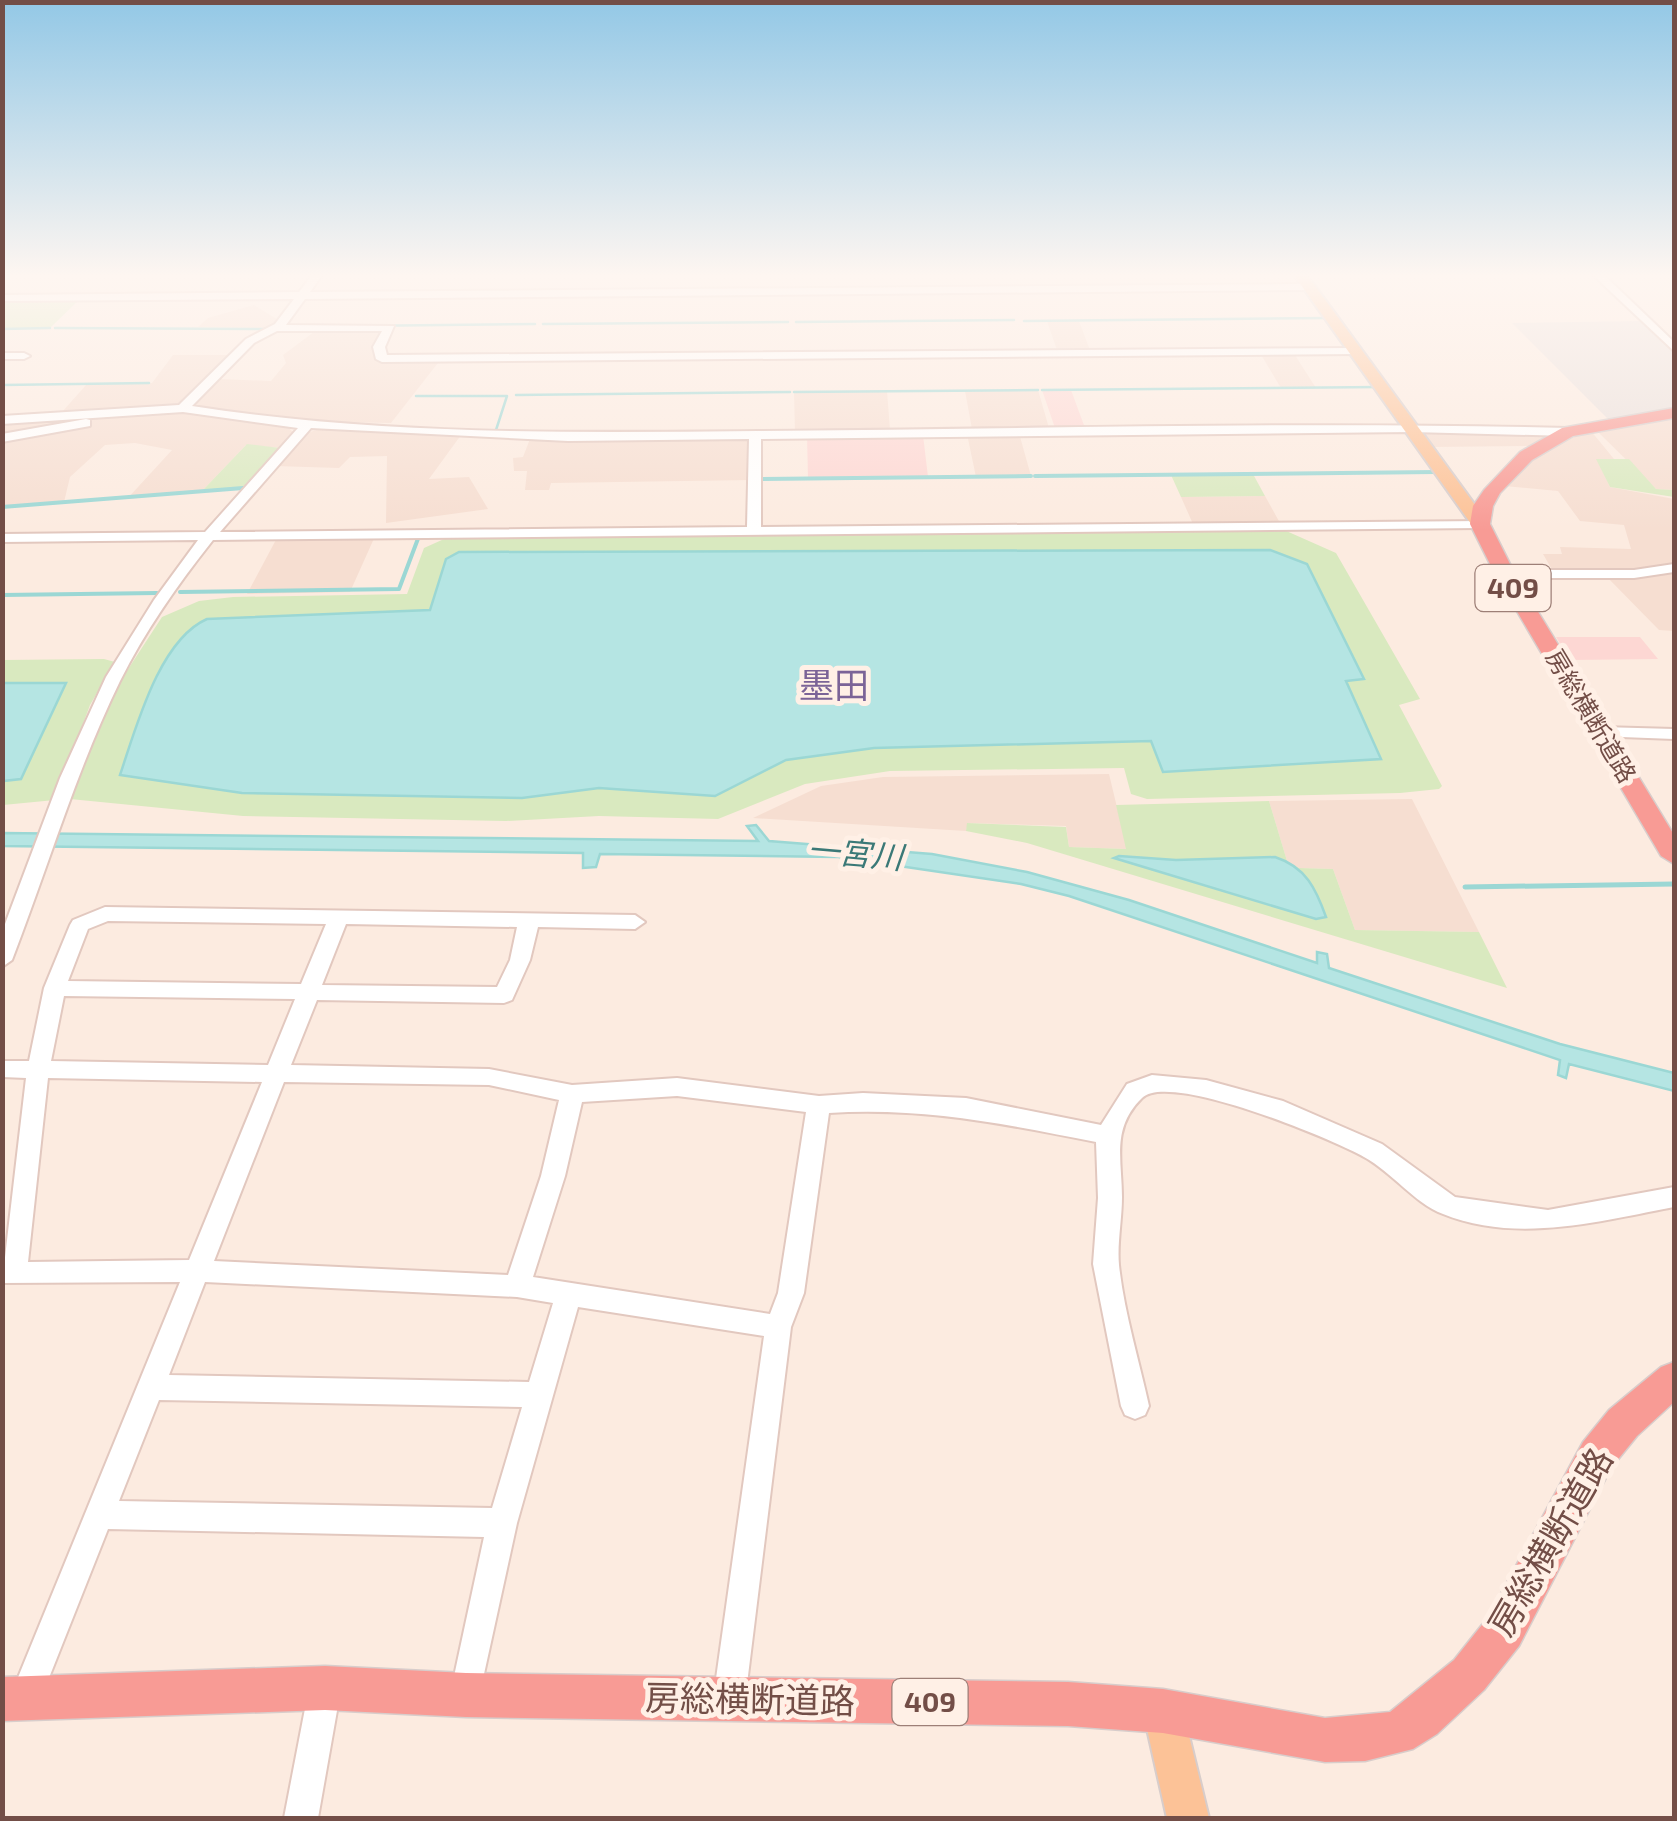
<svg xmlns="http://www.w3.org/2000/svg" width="1677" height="1821" font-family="'Exo 2','Noto Sans JP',sans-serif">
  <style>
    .residential { fill: #f6ded1 }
    .commercial { fill: #fdd7d3 }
    .industrial { fill: #eae0dc }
    .green { fill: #d9e9bf }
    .water { fill: #b5e5e3; stroke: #9bd7d4; stroke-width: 2.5 }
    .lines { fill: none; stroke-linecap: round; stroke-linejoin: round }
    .stream-far2 { stroke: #9bd7d4; stroke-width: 2.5 }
    .stream-far1 { stroke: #9bd7d4; stroke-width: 4 }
    .stream { stroke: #9bd7d4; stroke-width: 5 }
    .minor-casing { stroke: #e2c8bf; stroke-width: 4 }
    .major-casing { stroke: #d8cdcb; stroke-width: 4 }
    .highway-casing { stroke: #d8cdcb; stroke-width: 3 }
    .minor { fill: #fff; fill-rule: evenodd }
    .major { fill: #fcc297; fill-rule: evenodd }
    .highway { fill: #f89b95; fill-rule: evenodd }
    .labels { text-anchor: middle; stroke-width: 10; stroke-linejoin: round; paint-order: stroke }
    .far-street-label { font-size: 25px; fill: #734e47; stroke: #fff0e6 }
    .shield { fill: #fff0e6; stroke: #9d7f77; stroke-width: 2.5 }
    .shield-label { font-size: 28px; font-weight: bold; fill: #734e47 }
    .water-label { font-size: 32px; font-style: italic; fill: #3b7977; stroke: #fff0e6 }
    .quarter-label { font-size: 35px; fill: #7b6397; stroke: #fff0e6 }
    .near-street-label { font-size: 35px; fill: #734e47; stroke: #fff0e6 }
  </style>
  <rect width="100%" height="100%" fill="#fcebe0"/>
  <!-- residential -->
  <path class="residential" d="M254,305L280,321L272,328L198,327L208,318Z
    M1047,321H1079L1091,353H1058Z
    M318,329H387L374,352L375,359H441L391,423L285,421L190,406L217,379L271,381L286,363L283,355Z
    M1293,352L1316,388H1281L1260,353Z
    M173,355H232L181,406L62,412L87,384L152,383Z
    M1038,390L1049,428L972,429L965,391Z
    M887,391L890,430L795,431L794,392Z
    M146,410L207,412L289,428L294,433L280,448L246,445L202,491L137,498L127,499L172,450L135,443L105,445L70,477L64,502L3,507V423Z
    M1674,415V490L1656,489L1597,431Z
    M327,427L461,435L429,479L469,477L488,509L386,523L387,456L350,457L339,468L275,466L303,434Z
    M1416,430L1556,434L1532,446L1429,447Z
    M1591,431L1614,459H1597L1610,487L1674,499V566L1647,571L1554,573L1543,554H1562L1560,547L1631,549L1624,525L1580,521L1558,491L1504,486L1519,468L1551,446Z
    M1019,433L1031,476L976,477L967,434Z
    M752,436L751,480L551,483L549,490H525L527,471H514L513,458L523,457L530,439Z
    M1265,496L1280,523L1193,524L1181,497Z
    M376,534L350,592L247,594L278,536Z
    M1674,571V631L1659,630L1607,577Z
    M1109,774L1127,849L1069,847L1066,826L968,823L966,831L753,818L821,786L883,777Z
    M1412,799L1479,932L1355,930L1333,869L1299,868L1287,861L1269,801Z"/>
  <!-- commercial -->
  <path class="commercial" d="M1042,390H1071L1085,428H1055Z
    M807,435H923L928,477L808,478Z
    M1556,637H1640L1658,659L1570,660Z"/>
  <!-- industrial -->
  <path class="industrial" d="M1645,321L1674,350V408L1609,420L1512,323Z"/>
  <!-- green -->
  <path class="green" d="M9,298H81L50,328L3,329V304Z
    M247,444L280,448L243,488L202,491Z
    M1596,459H1629L1656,489L1674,490V497L1610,487Z
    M1253,474L1265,496L1181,497L1171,475Z
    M1275,526L1336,553L1420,699L1399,705L1442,786L1439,789L1400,793L1147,799L1131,794L1124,768L890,771L805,784L718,819L599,816L506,821L243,816L70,799L119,683L162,617L199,601L233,597L407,594L424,548L453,535Z
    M104,659L115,662L90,705L55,800L3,805V660Z
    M1269,801L1287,861L1299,868L1333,869L1355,930L1479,932L1507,988L1027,843L966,831L967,823L1066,827L1069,847L1126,849L1116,805Z"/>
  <!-- water -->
  <path class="water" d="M1270,550L1307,564L1364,679L1346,681L1381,759L1163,772L1151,741L874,748L786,760L715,796L599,788L522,798L242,793L120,775C136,728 159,640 207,619L430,610L446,559L459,552Z
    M3,683H66L21,779L3,781Z
    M756,825L769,841L932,854L1027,872L1129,900L1317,963V952L1327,954L1329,968L1560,1044L1674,1073V1091L1569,1064L1566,1078L1558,1075L1560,1060L1069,896L1021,884L838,857L600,854L596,867L583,868V853L3,846V833L758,841L747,826Z
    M1119,856L1176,860L1275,857C1306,867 1316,889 1326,917L1316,919L1114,858Z"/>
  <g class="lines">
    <!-- stream-far2 -->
    <path class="stream-far2" d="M1024,321L1328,318
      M796,322L1014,320
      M543,324L788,322
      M353,326L535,324
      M55,328L269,329
      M2,329L50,328
      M2,385L149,383
      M1042,390L1379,387
      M794,392L1038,390
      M516,395L790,392
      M416,396H507L496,430"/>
    <!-- stream-far1 -->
    <path class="stream-far1" d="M1035,476L1436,472
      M759,479L1031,476
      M2,507L243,488
      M180,592L399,589L419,536
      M2,595L157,593"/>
    <!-- stream -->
    <path class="stream" d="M1465,887L1674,884"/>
    <defs>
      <path id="minor" d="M312,275H322L310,292L1309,284L1314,287L1309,290L305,299L286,325L394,326L385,347L387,355L1356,348L1362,351L1356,354L382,362L376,359L373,347L382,331H277L254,343L192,406C379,435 570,433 758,431C1028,429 1298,421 1568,428L1574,432L1568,436L1412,432L761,439V527L1485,521V527L1480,528L213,540C178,584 145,631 120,681C76,771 48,867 12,960L2,967V932L60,778L106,677L154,600L198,540L2,542V534L205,532L298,428L183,412L2,424V416L179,405L246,339L275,324L294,299L2,301V295L299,292ZM311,428L568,441L749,439L747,527L220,532Z
        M1593,275H1604L1674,342V351Z
        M2,353H24L30,356L24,359H2Z
        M86,419L90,420V426L2,442V434Z
        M1674,564V572L1634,578H1505L1498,574L1505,570H1634Z
        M1601,727L1674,729V739L1595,736L1592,732L1595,728Z
        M105,907L635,915L645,922L635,929L538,927L530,960L512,1000L504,1003L317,1000L291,1065L489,1069L572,1085L677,1078L819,1096L863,1093L966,1098L1101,1125L1127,1084L1152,1075L1206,1080L1283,1101L1382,1144L1455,1197L1548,1210L1674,1187V1207C1601,1221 1516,1244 1443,1214C1414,1203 1392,1172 1364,1157C1332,1139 1169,1071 1142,1098C1111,1128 1122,1160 1122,1197C1122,1220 1117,1243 1119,1265C1124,1312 1139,1360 1149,1406L1145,1415L1135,1419L1125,1415L1121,1406L1093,1264L1098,1198L1096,1142C1005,1124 923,1107 829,1113L804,1293L791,1327L745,1700L740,1711L729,1716L718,1711L713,1700L764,1336L578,1307L517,1523L477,1706L466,1711L455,1706L450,1695L484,1537L108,1529L37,1708L26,1713L15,1708L10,1697L180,1282L2,1283L26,1078L2,1077V1061H29L44,988L70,925L73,920ZM108,921L326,924L301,984L68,981L88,929ZM346,924L517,927L510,960L497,987L322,985ZM64,996L295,999L268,1065L51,1061ZM48,1078L262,1082L189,1260L28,1262ZM284,1082L489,1085L559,1100L541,1176L508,1275L214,1261ZM677,1096L806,1112L778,1293L770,1314L533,1277L565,1176L582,1102ZM205,1282L517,1297L553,1303L529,1382L169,1375ZM159,1400L522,1407L492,1508L119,1501Z
        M325,1672L336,1677L341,1688L318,1818H284L309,1688L314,1677Z"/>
      <path id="major" d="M1294,275H1307L1486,520V528H1474Z
        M1163,1691L1177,1697L1183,1711L1209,1818H1167L1143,1711L1149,1697Z"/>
      <path id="highway" d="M1674,408V418L1573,436L1532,460L1500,493L1493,506L1490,524L1515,574L1674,835V864L1661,856L1495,574L1470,524L1473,506L1484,490L1520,452L1562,428Z
        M1674,1362V1402L1637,1436L1611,1468L1519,1646L1484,1690L1437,1734L1413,1749L1365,1761L1325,1762L1163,1733L1068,1726L466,1717L325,1710L2,1721V1677L325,1666L466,1673L1068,1682L1163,1689L1325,1718L1390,1712L1454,1660L1489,1616L1583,1442L1609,1410L1661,1367Z"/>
    </defs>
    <!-- minor casing -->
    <use href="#minor" class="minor-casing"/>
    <!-- major casing -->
    <use href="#major" class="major-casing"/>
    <!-- highway casing -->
    <use href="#highway" class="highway-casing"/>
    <!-- minor -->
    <use href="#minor" class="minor"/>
    <!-- major -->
    <use href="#major" class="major"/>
    <!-- highway -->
    <use href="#highway" class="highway"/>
  </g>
  <!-- sky -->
  <linearGradient id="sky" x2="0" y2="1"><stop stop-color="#93c8e6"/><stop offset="0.52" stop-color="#fef6f1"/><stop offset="1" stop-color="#fef6f1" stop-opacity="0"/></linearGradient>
  <rect width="1677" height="530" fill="url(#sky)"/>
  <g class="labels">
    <!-- far-street labels -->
    <g class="far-street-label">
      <text transform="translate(1591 716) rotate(59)" y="9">房総横断道路</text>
    </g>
    <!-- shield labels -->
    <g class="shield">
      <rect x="1475.5" y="565" width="75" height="46" rx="8"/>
      <rect x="892.5" y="1679" width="75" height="46" rx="8"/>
    </g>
    <g class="shield-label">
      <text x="1513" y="598">409</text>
      <text x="930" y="1712">409</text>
    </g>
    <!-- water labels -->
    <g class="water-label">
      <text transform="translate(855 854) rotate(5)" y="11">一宮川</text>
    </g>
    <!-- quarter labels -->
    <g class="quarter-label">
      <text x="834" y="698">墨田</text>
    </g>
    <!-- near-street labels -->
    <g class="near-street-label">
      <text transform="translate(1551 1542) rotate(-60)" y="12">房総横断道路</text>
      <text transform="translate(750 1700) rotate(1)" y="12">房総横断道路</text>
    </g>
  </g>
  <!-- border -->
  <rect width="1677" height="1821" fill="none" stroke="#734e47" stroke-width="10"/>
</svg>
